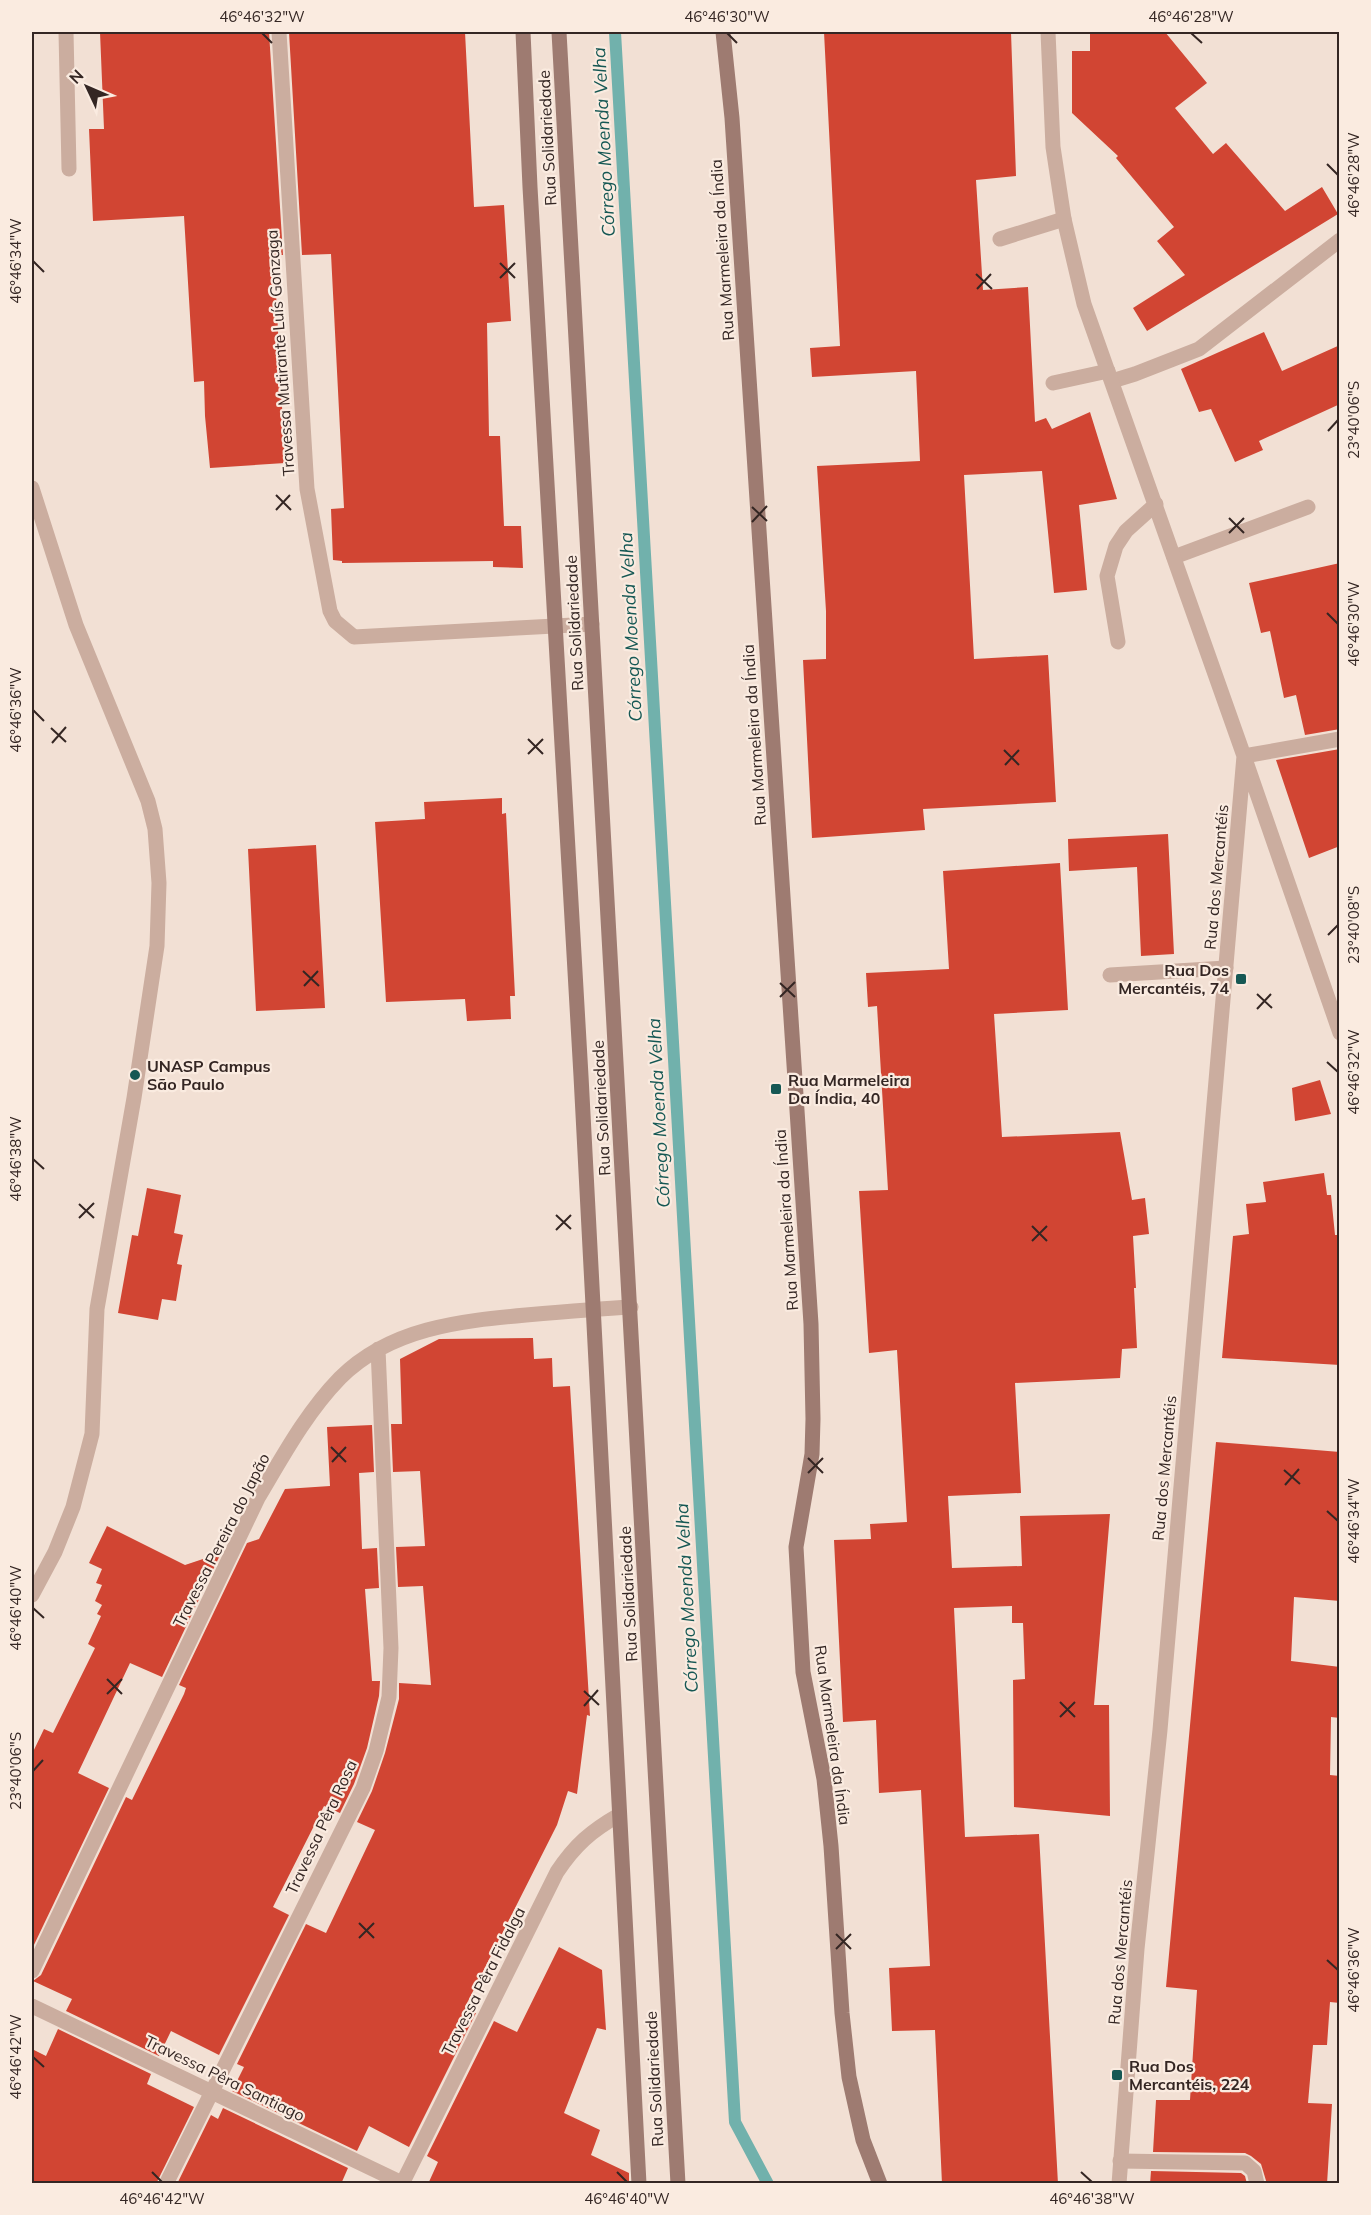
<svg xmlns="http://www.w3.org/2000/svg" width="1371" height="2215" font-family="Mulish,sans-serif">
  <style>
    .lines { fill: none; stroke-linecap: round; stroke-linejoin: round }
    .stream { stroke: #71b1ac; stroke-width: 12 }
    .building { fill: #d14533 }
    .lane { stroke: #cbad9f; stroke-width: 15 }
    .street { stroke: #cbad9f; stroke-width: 15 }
    .secondary { stroke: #9e7b71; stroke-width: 15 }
    .ticks { fill: none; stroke: #342623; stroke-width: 2 }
    .poi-dot { fill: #165854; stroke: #faebe0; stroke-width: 2 }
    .labels { text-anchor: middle; stroke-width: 4.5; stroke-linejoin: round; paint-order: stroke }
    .street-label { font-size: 16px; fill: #342623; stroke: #faebe0 }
    .poi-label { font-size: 16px; font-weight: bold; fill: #342623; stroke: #faebe0; text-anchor: start }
    .water-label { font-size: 18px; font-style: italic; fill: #165854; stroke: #faebe0 }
    .neatline { fill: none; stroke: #342623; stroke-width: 2 }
    .ticks-label { font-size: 15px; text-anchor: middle; fill: #342623 }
  </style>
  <rect width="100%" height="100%" fill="#f2e0d4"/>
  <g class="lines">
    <!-- stream -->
    <path class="stream" d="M615,32L735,2122L768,2184"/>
  </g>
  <!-- building -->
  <path class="building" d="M100,32H269L283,255H274L285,463L210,468L205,416L204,381L194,382L184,216L93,221L89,129H104Z
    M289,32H465L474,207L504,205L511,321L487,323L489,436H500L504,526H521L523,568L493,567V561L342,563V561L333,560L331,509L344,508L331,254L302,255Z
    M824,32H1011L1016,176L976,180L983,290L1028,287L1035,422L1046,418L1052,429L1090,412L1117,499L1079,505L1087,590L1054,593L1042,471L964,475L974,659L1048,655L1056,802L923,809L925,830L812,838L803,660L826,659V611L817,466L920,461L916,371L812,377L810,348L840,346Z
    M1090,32H1165L1207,83L1175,108L1213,154L1226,143L1285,211L1322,187L1338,214L1147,331L1133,308L1185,275L1157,241L1174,227L1116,158L1118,156L1072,113V51H1090Z
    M1264,332L1282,371L1340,345V404L1259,441L1263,450L1235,462L1211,409L1199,412L1181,369Z
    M1340,563V729L1305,735L1296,695L1284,698L1270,631L1261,633L1249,583Z
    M1340,749V846L1309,858L1276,760Z
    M502,798V814L506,813L515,996H510L511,1019L467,1021L465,999L386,1002L375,822L425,819L424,802Z
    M1168,834L1174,954L1141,956L1137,867L1069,871L1068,839Z
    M316,845L325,1008L256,1011L248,849Z
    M1060,863L1068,1010L994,1014L1002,1137L1120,1132L1132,1200L1145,1198L1149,1234L1133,1236L1136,1288H1134L1137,1348L1122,1349L1120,1378L1015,1383L1021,1493L948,1496L952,1568L1022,1566L1020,1516L1110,1514L1094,1705H1109L1110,1816L1014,1807L1013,1680L1025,1679L1023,1623H1012V1606L954,1608L965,1837L1039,1834L1058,2184H942L935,2030L892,2031L889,1968L930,1966L921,1790L879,1793L876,1720L843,1722L834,1540L871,1539L870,1524L907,1522L897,1350L869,1353L859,1191L888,1190L877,1006L868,1007L866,973L949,969L943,871Z
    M1320,1080L1331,1114L1295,1121L1292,1088Z
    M1324,1173L1327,1195H1331L1335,1235H1340V1365L1222,1358L1233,1236L1249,1234L1246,1204L1266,1202L1263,1182Z
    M147,1188L181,1195L174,1233L183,1235L177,1264L182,1265L176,1301L162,1299L158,1320L118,1313L132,1235L138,1236Z
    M533,1338L534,1359L552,1358L553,1387L570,1386L590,1716L587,1715L577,1794L568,1791L557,1825L465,2007L476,2013L409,2147L369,2126L357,2151L232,2091L244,2067L237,2064L306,1924L326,1933L375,1830L357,1822L372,1791L385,1753L399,1699V1683L431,1685L423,1586L398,1587L396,1547L425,1546L420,1471L393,1472L391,1424H402L400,1359L439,1339Z
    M372,1425L374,1472L359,1473L362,1549L377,1548L379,1588L365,1589L372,1681H380L379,1696L367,1748L354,1784L340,1813L324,1806L273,1907L289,1915L219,2055L171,2031L159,2056L66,2011L72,1999L33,1981L41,1975L126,1797L132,1800L184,1694L186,1688L179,1685L247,1543L259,1539L285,1489L330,1486L327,1427Z
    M1216,1442L1340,1452V1601L1294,1597L1291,1661L1340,1667V1718L1331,1717L1330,1775L1340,1776V2003L1330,2002L1327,2045H1313L1308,2103L1332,2104L1327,2184H1267L1261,2164L1251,2156L1245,2153L1153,2152L1156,2100H1190L1197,1990L1166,1987Z
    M107,1526L185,1565L221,1553L162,1677L130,1663L78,1773L109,1788L32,1949V1754L44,1729L53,1733L95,1648L88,1644L101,1616L97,1614L102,1605L95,1601L102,1585L96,1583L102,1569L89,1563Z
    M559,1947L602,1970L606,2030L597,2028L564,2113L600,2130L591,2155L629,2173V2184H428L438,2162L427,2156L494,2021L517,2032Z
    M58,2029L151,2074L147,2084L194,2107L156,2184H32V2049L46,2056Z
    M223,2108L348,2168L341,2184H177L211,2115L218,2119Z
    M1151,2171L1241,2173L1245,2176L1247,2184H1150Z"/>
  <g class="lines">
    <!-- lane -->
    <path class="lane" d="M1000,239L1064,219
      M1112,381L1135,374L1199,349L1340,240
      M1053,383L1108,371
      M32,488L76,625L148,801L155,829L159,883L157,946L134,1098L97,1309L92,1434L73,1507L55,1552L32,1595
      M1174,557L1308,507
      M1118,642L1107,576L1116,546L1126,531L1156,504
      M1110,975L1226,968
      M1120,2161L1245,2163L1254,2171L1257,2184"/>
    <!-- street -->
    <path class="street" d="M66,32L69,169
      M279,32L307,489L330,611L335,621L354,637L592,624
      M1048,32L1053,147L1064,219L1084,304L1244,756L1340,1033
      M1244,756L1340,739
      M32,1971L258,1498C283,1456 306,1413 340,1378C390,1328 460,1321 526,1315C561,1312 596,1309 631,1307
      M32,2006L402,2183
      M166,2184L363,1788L376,1751L389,1697L391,1648L378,1349
      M402,2184L557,1872C575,1845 591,1831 619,1815
      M1119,2184L1137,1949L1160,1730L1244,756"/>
    <!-- secondary -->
    <path class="secondary" d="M523,32L530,187L581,1076L639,2184
      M559,32L678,2184
      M723,32L732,118L811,1324L813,1419L812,1454L796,1547L803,1672L824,1779L831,1846L842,2013L849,2077L863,2140L880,2184"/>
  </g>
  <!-- ticks -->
  <path class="ticks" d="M262,33L272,43M727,33L737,43M1191,33L1202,43M1327,164L1338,175M33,261L44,272M500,263L515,278M976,274L992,289M500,278L515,263M977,289L991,274M1328,431L1338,420M276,495L291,510M752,507L767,521M276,510L290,495M1229,518L1244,533M752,522L767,506M1229,533L1244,518M1327,613L1338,624M33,710L44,721M51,728L66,742M528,739L543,754M52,743L66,727M1004,750L1019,765M528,754L543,739M1005,765L1019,750M1328,935L1338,925M303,971L319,986M780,983L795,997M304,986L318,971M1257,994L1272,1008M780,997L795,982M1257,1009L1271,994M1327,1062L1338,1072M33,1159L44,1169M79,1204L94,1218M556,1215L571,1229M79,1218L94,1203M1032,1226L1047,1241M556,1230L571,1215M1032,1241L1047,1226M331,1447L346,1462M808,1458L823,1473M332,1462L346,1447M1284,1470L1300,1484M808,1473L823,1458M1285,1485L1299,1469M1327,1511L1338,1521M33,1608L44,1618M107,1679L122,1694M584,1691L599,1705M107,1694L122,1679M1060,1702L1075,1717M584,1706L598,1690M1060,1717L1075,1702M33,1771L43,1760M359,1923L374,1938M836,1934L851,1949M359,1938L374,1923M836,1949L851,1934M1327,1960L1338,1970M33,2057L44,2067M152,2172L162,2182M617,2172L627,2182M1081,2172L1092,2182"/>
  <!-- markers -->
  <g class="poi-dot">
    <rect x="1235" y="973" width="12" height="12" rx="3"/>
    <circle cx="135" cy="1075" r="6"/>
    <rect x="770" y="1083" width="12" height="12" rx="3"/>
    <rect x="1111" y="2069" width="12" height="12" rx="3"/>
  </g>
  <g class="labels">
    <!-- street labels -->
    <g class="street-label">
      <text transform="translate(547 138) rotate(-93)" y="6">Rua Solidariedade</text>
      <text transform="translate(722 250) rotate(-94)" y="6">Rua Marmeleira da Índia</text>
      <text transform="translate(280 353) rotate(-94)" y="6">Travessa Mutirante Luís Gonzaga</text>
      <text transform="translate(574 623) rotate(-93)" y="6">Rua Solidariedade</text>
      <text transform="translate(754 735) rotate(-94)" y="6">Rua Marmeleira da Índia</text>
      <text transform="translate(1216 877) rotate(-85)" y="6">Rua dos Mercantéis</text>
      <text transform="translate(601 1108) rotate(-93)" y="6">Rua Solidariedade</text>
      <text transform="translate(786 1220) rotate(-94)" y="6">Rua Marmeleira da Índia</text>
      <text transform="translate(1164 1468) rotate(-85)" y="6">Rua dos Mercantéis</text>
      <text transform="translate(221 1540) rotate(-63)" y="6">Travessa Pereira do Japão</text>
      <text transform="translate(628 1594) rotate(-93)" y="6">Rua Solidariedade</text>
      <text transform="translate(833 1735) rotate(82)" y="6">Rua Marmeleira da Índia</text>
      <text transform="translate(321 1827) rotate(-65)" y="6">Travessa Pêra Rosa</text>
      <text transform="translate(1120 1952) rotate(-85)" y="6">Rua dos Mercantéis</text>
      <text transform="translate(483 1981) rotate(-63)" y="6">Travessa Pêra Fidalga</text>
      <text transform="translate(225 2078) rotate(26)" y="6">Travessa Pêra Santiago</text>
      <text transform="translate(654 2079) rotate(-93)" y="6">Rua Solidariedade</text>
    </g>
    <!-- poi labels -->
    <g class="poi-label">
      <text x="1229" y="976" text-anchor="end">Rua Dos<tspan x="1229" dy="18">Mercantéis, 74</tspan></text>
      <text x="147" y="1072">UNASP Campus<tspan x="147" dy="18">São Paulo</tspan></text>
      <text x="788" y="1086">Rua Marmeleira<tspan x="788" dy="18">Da Índia, 40</tspan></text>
      <text x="1129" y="2072">Rua Dos<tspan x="1129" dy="18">Mercantéis, 224</tspan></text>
    </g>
    <!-- water labels -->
    <g class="water-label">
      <text transform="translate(604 142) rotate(-93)" y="6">Córrego Moenda Velha</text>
      <text transform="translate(631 627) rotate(-93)" y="6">Córrego Moenda Velha</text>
      <text transform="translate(659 1113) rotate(-93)" y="6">Córrego Moenda Velha</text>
      <text transform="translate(687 1598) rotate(-93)" y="6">Córrego Moenda Velha</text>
    </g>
  </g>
  <!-- border -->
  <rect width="1371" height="2215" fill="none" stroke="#faebe0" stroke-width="66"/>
  <!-- north arrow -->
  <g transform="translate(87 87) rotate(314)" stroke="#faebe0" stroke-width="4.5" paint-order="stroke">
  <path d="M0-4.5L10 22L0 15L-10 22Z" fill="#342623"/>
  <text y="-9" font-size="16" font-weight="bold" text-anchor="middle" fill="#342623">N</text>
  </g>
  <rect x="33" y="33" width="1305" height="2149" class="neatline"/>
  <g class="ticks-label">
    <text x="262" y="22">46°46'32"W</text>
    <text x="727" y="22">46°46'30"W</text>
    <text x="1191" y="22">46°46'28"W</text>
    <text transform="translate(1354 175) rotate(-90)" y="5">46°46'28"W</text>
    <text transform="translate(16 261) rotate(-90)" y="5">46°46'34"W</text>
    <text transform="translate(1354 420) rotate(-90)" y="5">23°40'06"S</text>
    <text transform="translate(1354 624) rotate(-90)" y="5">46°46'30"W</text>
    <text transform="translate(16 710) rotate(-90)" y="5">46°46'36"W</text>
    <text transform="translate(1354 925) rotate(-90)" y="5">23°40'08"S</text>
    <text transform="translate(1354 1072) rotate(-90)" y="5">46°46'32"W</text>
    <text transform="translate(16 1159) rotate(-90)" y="5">46°46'38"W</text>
    <text transform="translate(1354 1521) rotate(-90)" y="5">46°46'34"W</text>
    <text transform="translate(16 1608) rotate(-90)" y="5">46°46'40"W</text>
    <text transform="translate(16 1771) rotate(-90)" y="5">23°40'06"S</text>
    <text transform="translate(1354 1970) rotate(-90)" y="5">46°46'36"W</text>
    <text transform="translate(16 2057) rotate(-90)" y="5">46°46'42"W</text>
    <text x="162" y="2204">46°46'42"W</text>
    <text x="627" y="2204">46°46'40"W</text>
    <text x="1092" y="2204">46°46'38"W</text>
  </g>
</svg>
